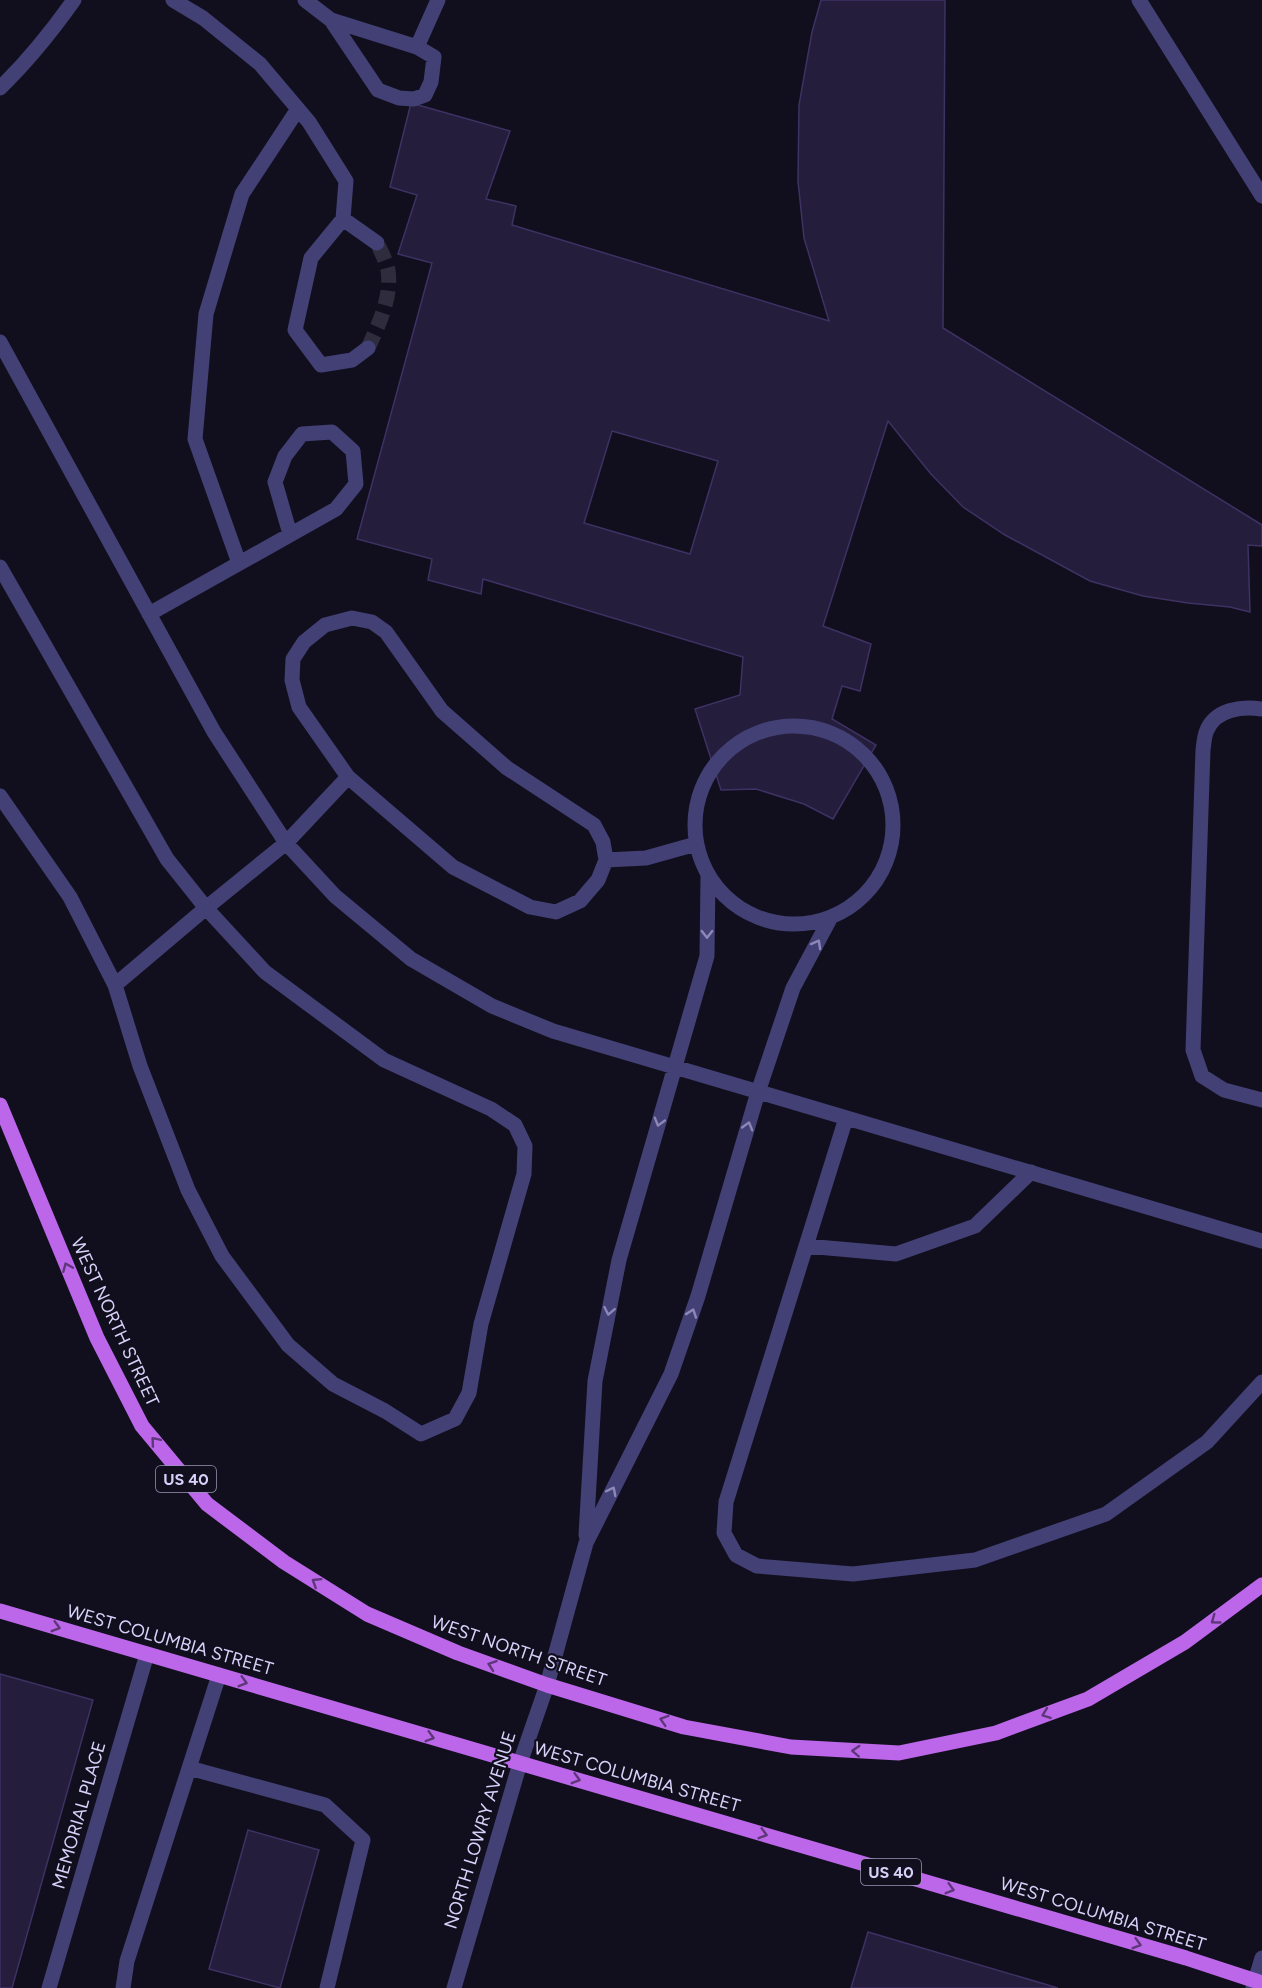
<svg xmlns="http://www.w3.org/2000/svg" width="1262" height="1988" font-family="Figtree,sans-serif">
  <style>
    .building { fill: #241d3b; stroke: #3e3264; stroke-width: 1.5; fill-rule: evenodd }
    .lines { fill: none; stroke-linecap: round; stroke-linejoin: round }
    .minor-tunnel { stroke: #2f2c3e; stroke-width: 15; stroke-dasharray: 15 8; stroke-linecap: butt }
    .minor { stroke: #434076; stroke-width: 15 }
    .major { stroke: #bc67ea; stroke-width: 15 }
    .oneway { stroke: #8d88b8 }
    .oneway2 { stroke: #5e3779 }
    .labels { text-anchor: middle; stroke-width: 4.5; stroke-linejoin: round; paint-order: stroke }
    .shield { fill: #110f1d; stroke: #9c97b7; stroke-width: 1.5 }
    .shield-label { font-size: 16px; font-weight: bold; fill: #d7d1f9 }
    .street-label { font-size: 18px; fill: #d7d1f9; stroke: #110f1d }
  </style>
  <rect width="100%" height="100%" fill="#110f1d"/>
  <!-- building -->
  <path class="building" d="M821,0H945L943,328L1262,525V546L1248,545L1250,612L1230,607L1188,603L1143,596L1090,581L1005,535L963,507L931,474L888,421L823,626L871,644L860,691L842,686L832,719L876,745L833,819L804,804L756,789L721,790L695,709L740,695L743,657L483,579L481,594L428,580L432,559L357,539L432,263L398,254L417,195L390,187L411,103L510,131L486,199L516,206L512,225L829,321L804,238L798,181L799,105L812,32ZM612,431L718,461L690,554L584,523Z
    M0,1674L93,1700L12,1988H0Z
    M248,1830L319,1850L280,1988L209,1969Z
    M868,1932L1058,1988H851Z"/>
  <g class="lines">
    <!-- minor-tunnel -->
    <path class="minor-tunnel" d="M368,348C379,324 392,297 388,270C386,261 381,251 377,243"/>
    <!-- minor -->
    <path class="minor" d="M173,0L203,18L260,64L309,122L346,181L343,219L311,258L295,330L321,365L352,360L368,348
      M305,0L331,20L417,47L434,57L431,82L425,95L414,99L399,98L378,90L331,20
      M1139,0L1262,196
      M417,47L438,0
      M0,88C27,62 52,31 74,0
      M343,219L377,243
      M0,342L214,732L286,843L335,896L411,959L492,1006L553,1031L1262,1241
      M239,563L195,439L206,314L242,194L298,109
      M0,567L167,859L206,908L265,972L384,1060L491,1109L515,1125L525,1146L524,1174L481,1324L469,1393L455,1419L421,1434L385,1411L333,1384L288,1345L222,1256L188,1190L140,1066L115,985L70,897L0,796
      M149,614L336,509L356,484L353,451L332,432L302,434L285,456L275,482L290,534
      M1262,709C1242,706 1216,709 1207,730C1204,736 1204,744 1203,750L1193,1050L1202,1076L1224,1090L1262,1100
      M695 825a99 99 0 1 1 198 0a99 99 0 1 1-198 0Z
      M606,860L598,880L580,901L556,912L530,907L453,867L348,777L299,707L292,680L293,659L304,642L325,625L352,618L372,622L386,632L442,711L507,768L594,825L603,842L606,860L646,858L696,844
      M115,985L206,908L286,843L348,777
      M846,1118L726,1502L724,1533L736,1555L757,1566L853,1574L975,1560L1106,1514L1207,1442L1262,1382
      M806,1246L896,1254L975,1226L1031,1172
      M586,1535L595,1381L619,1260L707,956L708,876
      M189,1768L325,1805L363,1840L327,1988
      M49,1988L147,1654
      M123,1988L127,1961L219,1675
      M454,1988L520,1763L547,1685L586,1543L671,1374L698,1296L758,1092L793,988L831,917
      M1253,1988L1262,1958"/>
    <!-- major -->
    <path class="major" d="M0,1105L97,1338L142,1426L207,1504L284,1562L367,1614L458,1653L547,1685L684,1727L791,1747L899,1753L996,1733L1088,1699L1185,1642L1262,1585
      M0,1611L1186,1958L1262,1983"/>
  </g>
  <!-- one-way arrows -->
  <defs><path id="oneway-chevron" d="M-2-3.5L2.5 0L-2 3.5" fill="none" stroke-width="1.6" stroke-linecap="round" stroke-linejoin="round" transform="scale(1.5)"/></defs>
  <g class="oneway">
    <use href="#oneway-chevron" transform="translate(707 934) rotate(90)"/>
    <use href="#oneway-chevron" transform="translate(817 944) rotate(-61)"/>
    <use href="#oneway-chevron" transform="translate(659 1122) rotate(106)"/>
    <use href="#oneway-chevron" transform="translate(748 1126) rotate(-74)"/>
    <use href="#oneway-chevron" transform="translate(609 1311) rotate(101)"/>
    <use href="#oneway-chevron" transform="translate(692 1313) rotate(-71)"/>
    <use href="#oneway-chevron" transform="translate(612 1491) rotate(-63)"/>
  </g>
  <g class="oneway2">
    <use href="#oneway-chevron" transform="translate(67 1267) rotate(-113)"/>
    <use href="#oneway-chevron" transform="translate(155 1441) rotate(-130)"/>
    <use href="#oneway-chevron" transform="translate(316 1582) rotate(-148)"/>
    <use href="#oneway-chevron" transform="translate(1215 1620) rotate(144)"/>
    <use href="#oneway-chevron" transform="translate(56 1627) rotate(16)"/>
    <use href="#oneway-chevron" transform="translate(492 1665) rotate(-161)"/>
    <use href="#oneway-chevron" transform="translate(243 1682) rotate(16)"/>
    <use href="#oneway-chevron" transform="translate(1046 1714) rotate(160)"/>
    <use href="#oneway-chevron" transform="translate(664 1720) rotate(-163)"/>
    <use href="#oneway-chevron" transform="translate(430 1737) rotate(16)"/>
    <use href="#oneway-chevron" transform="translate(856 1751) rotate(-177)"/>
    <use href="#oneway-chevron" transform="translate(576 1779) rotate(16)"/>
    <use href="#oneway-chevron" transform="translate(763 1834) rotate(16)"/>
    <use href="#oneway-chevron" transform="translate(950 1889) rotate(16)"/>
    <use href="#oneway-chevron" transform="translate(1137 1944) rotate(16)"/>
  </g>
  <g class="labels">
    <!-- shield labels -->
    <g class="shield">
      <rect x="156" y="1466" width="60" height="26" rx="4.5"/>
      <rect x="861" y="1859" width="60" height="26" rx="4.5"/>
    </g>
    <g class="shield-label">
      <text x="186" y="1485">US 40</text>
      <text x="891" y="1878">US 40</text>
    </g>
    <!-- street labels -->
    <g class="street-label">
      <text transform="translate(115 1322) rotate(65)" y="6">WEST NORTH STREET</text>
      <text transform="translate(170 1640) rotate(16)" y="6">WEST COLUMBIA STREET</text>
      <text transform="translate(519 1651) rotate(19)" y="6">WEST NORTH STREET</text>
      <text transform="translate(637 1777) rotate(16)" y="6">WEST COLUMBIA STREET</text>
      <text transform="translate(79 1815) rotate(-74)" y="6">MEMORIAL PLACE</text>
      <text transform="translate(480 1830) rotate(-73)" y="6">NORTH LOWRY AVENUE</text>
      <text transform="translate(1103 1914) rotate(17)" y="6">WEST COLUMBIA STREET</text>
    </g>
  </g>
</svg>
